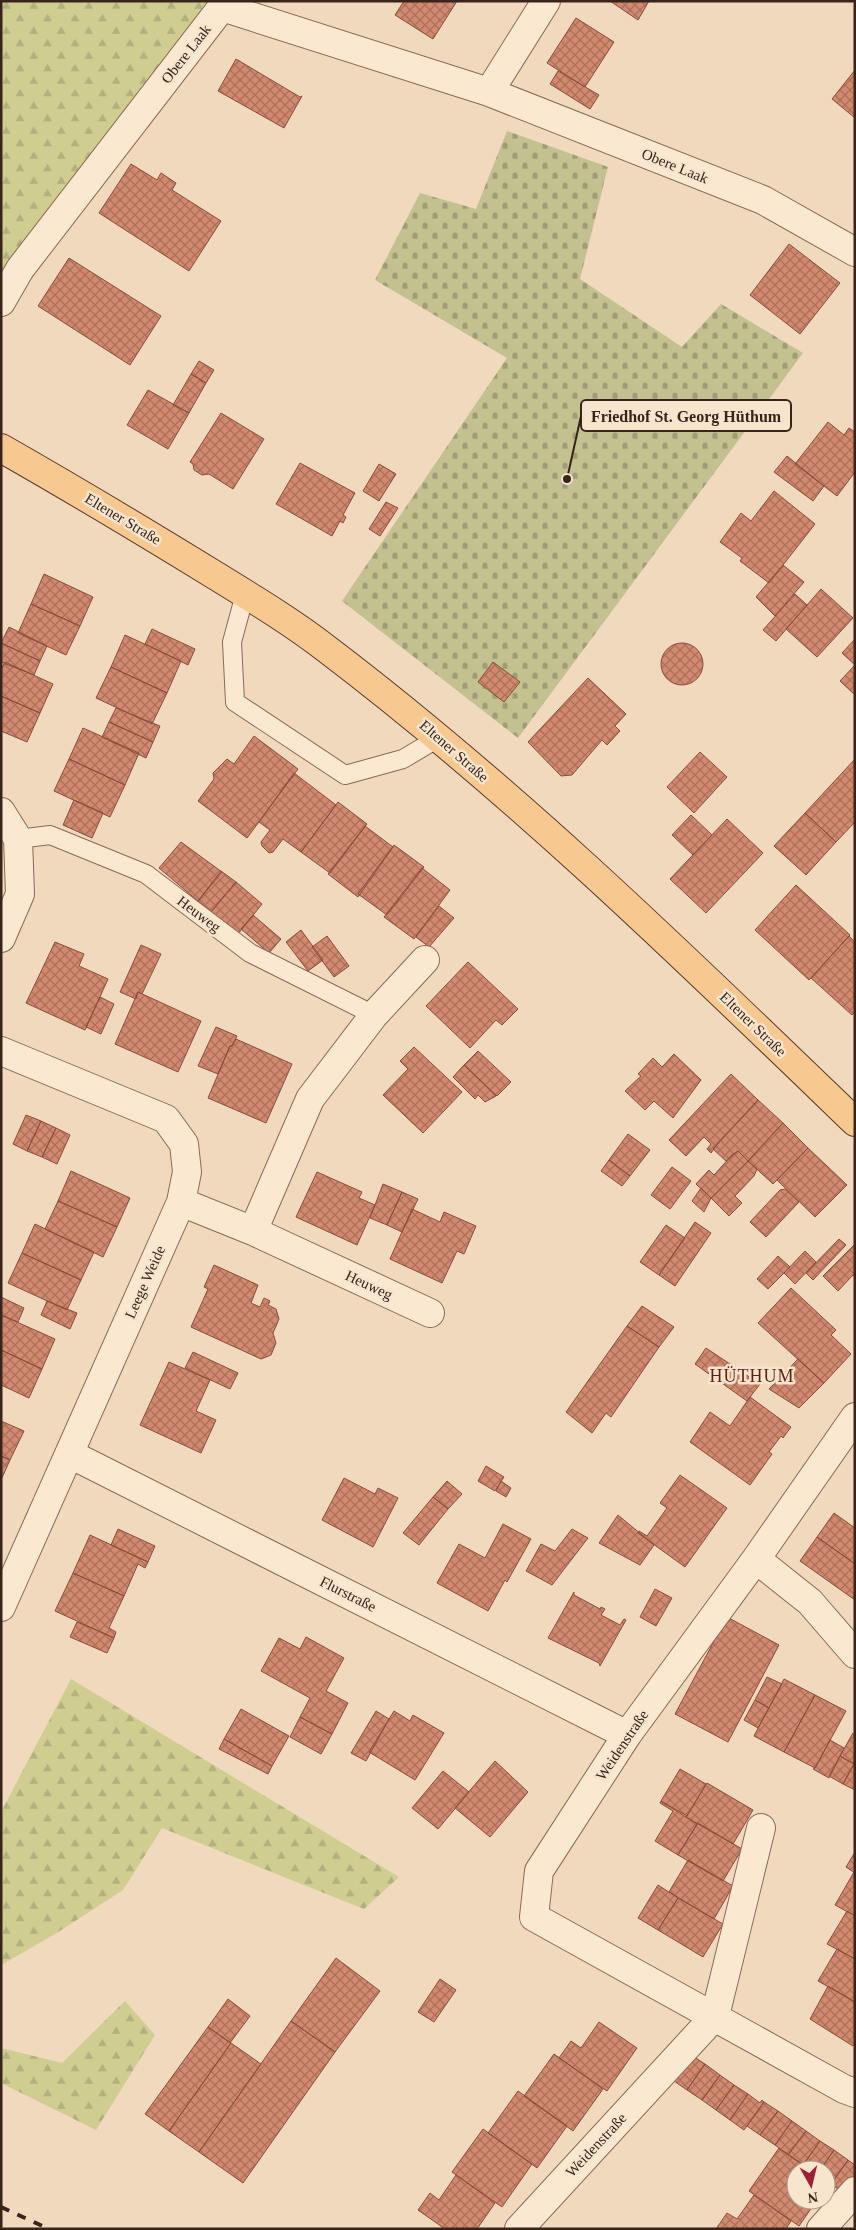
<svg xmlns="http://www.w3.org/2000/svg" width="856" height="2230" font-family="'Times New Roman',serif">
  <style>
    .forest { fill: url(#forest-firs) }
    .cemetery { fill: url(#cemetery-stones) }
    .building { fill: url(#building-cross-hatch); stroke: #8b4d39 }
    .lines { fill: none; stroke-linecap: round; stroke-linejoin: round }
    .service-casing { stroke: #8a6955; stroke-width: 20 }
    .minor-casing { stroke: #8a6955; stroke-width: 30 }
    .primary-casing { stroke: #57382a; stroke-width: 30 }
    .service { stroke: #fbe8d0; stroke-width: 18 }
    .minor { stroke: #fbe8d0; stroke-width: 28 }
    .primary { stroke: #f8c891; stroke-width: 28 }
    .rail { stroke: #38241b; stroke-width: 4; stroke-dasharray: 9 9; stroke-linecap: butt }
    .labels { text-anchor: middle; stroke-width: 5; stroke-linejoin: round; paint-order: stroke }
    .street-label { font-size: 15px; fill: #38241b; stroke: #f8e5cd }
    .quarter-label { font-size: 18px; letter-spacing: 1px; fill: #681b17; stroke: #f8e5cd }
    .leader { fill: none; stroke: #38241b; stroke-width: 2 }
    .callout-dot { fill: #38241b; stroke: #f8e5cd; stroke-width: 2 }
    .callout { fill: #f8e5cd; stroke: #38241b; stroke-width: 2 }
    .callout-label { font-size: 16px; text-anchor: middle; font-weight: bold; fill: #38241b }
  </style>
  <defs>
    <pattern id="forest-firs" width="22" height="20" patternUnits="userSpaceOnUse" patternTransform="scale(1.25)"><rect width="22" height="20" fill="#cfcd90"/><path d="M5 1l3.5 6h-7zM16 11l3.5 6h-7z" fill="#b2b07c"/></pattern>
    <pattern id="cemetery-stones" width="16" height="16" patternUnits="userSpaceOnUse" patternTransform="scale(1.25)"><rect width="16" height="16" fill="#c3c190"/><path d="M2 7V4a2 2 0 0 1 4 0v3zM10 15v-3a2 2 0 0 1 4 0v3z" fill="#9f9d75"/></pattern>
    <pattern id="building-cross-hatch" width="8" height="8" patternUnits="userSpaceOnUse" patternTransform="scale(1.25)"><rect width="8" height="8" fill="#d2896f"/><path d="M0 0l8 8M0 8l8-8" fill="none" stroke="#ab705a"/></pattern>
  </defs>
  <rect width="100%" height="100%" fill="#f1d9bd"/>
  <!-- forest -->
  <path class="forest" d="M1,1H226L1,302Z
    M71,1679L399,1877L364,1909L162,1828L123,1890L55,1934L3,1964L1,1968V1812Z
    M125,2001L155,2035L96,2130L1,2083V2048L62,2063Z"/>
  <!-- cemetery -->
  <path class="cemetery" d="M507,131L608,167L580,279L682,347L721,304L803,353L518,738L342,601L507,358L375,280L420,193L476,209Z"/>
  <!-- building -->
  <path class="building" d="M404,1H457L433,39L395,15Z
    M610,1H649L638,20Z
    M576,18L614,42L585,87L547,63Z
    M236,59L300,97L302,96L284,128L218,91Z
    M855,70V118L832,99Z
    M558,71L599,95L590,109L550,84Z
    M131,164L157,180L161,173L176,183L172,190L221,221L189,271L99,213Z
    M789,244L840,283L800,334L750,295Z
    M69,258L161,316L130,365L38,306Z
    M199,361L214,370L206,383L191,374Z
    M191,374L206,383L189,413L173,405Z
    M148,390L189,413L168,449L127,425Z
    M221,413L264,439L233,489L209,474L202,475L194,470L193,464L190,462Z
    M828,422L844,435L849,428L855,432V472L837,496L795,464Z
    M787,456L824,486L813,501L774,472Z
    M300,463L355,493L343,515L346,517L343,523L340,521L332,536L276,504Z
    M379,464L396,474L379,501L363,491Z
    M774,491L815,524L769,583L740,561L742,558L720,542L741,513L751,521Z
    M386,502L398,508L380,536L369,529Z
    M783,565L804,582L775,616L756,597Z
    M44,574L93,597L80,626L31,604Z
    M821,589L853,618L817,657L786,629Z
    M795,594L807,605L776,641L763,630Z
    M31,604L80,626L66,655L18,633Z
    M9,627L47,646L40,661L1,643Z
    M152,629L195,649L188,665L145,644Z
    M125,635L181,661L167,693L111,667Z
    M855,639V665L842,653Z
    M661 664a21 21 0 1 1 42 0a21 21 0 1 1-42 0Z
    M1,643L40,661L34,675L1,662Z
    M5,662L53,684L40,713L1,696V669Z
    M493,662L520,682L504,702L478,682Z
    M855,665V695L840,681Z
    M111,667L167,693L152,724L96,698Z
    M588,678L626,714L615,726L620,731L607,745L602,740L572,775L561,776L528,742Z
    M1,696L40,713L27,742L1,731Z
    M116,708L160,726L153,742L109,722Z
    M109,722L153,742L146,758L102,737Z
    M83,728L139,753L125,785L69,759Z
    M254,736L298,769L247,838L198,801L214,779L213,773L227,759L234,764Z
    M700,752L727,777L694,813L667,787Z
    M69,759L125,785L110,817L54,791Z
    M855,759V822L836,842L805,813Z
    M294,773L336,805L301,852L283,839L273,852L269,853L262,846L261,842L270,830L259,822Z
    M74,800L103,813L92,838L63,825Z
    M338,802L367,824L330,873L301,852Z
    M805,813L836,842L806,875L774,846Z
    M691,815L712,835L693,855L672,835Z
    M727,819L763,853L706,913L670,879Z
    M365,826L393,847L358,897L328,874Z
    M181,842L222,872L198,901L159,868Z
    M394,845L424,867L387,915L358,894Z
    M422,868L450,890L414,939L384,917Z
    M221,871L236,882L211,912L198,901Z
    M236,882L262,904L238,934L211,912Z
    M796,885L850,935L809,980L755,930Z
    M439,906L454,918L429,947L416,937Z
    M253,915L281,939L269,953L241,929Z
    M301,930L323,960L308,971L286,942Z
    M327,936L349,966L334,977L312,947Z
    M849,936L855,942V1012L852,1015L811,978Z
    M55,942L84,954L79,966L108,979L85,1030L26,1003Z
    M141,945L161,954L142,994L138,992L136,999L120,992Z
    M468,962L518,1009L502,1025L496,1020L470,1048L426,1006Z
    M138,992L201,1021L178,1072L115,1044Z
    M100,997L114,1004L101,1034L86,1027Z
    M216,1027L237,1036L232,1046H230L218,1074L198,1066Z
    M236,1039L292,1064L266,1123L208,1098L230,1046H232Z
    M414,1047L462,1092L423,1133L383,1095L408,1069L400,1061Z
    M478,1051L511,1082L497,1096L464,1065Z
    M674,1054L701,1080L673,1118L654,1101L645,1110L625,1091L641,1076L638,1074L653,1058L662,1067Z
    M464,1065L496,1096L485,1102L478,1095L475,1099L453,1077Z
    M731,1074L758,1100L720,1141L711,1153L707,1149L711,1144L704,1137L686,1156L669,1140Z
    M758,1100L783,1123L748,1161L738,1151L726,1161L713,1149Z
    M26,1115L41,1121L27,1151L13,1144Z
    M41,1121L56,1128L42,1157L27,1151Z
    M783,1123L808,1148L773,1184L748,1161Z
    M56,1128L70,1135L57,1164L42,1157Z
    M628,1134L650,1150L630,1176L609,1160Z
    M808,1148L847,1185L815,1217L777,1180Z
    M738,1151L748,1161L711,1198L696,1184L709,1170L714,1175L732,1155Z
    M609,1160L630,1176L622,1186L601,1171Z
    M748,1161L757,1169L754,1176L735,1196L742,1203L729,1216L711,1198Z
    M672,1167L691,1181L670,1209L651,1195Z
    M71,1171L130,1198L117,1227L58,1201Z
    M317,1172L362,1192L359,1198L375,1205L357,1245L296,1217Z
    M383,1184L402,1192L387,1225L370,1218Z
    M701,1188L711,1198L704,1212L692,1201Z
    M785,1189L799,1202L766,1237L750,1222L780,1190Z
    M402,1192L418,1199L402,1232L387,1225Z
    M58,1201L117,1227L103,1257L45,1229Z
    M412,1209L440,1222L444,1212L476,1226L464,1254L457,1251L442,1283L390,1259Z
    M695,1222L711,1233L675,1286L659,1275Z
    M35,1224L94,1252L81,1280L22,1253Z
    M666,1225L685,1238L659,1275L640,1262Z
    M839,1239L846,1245L813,1280L806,1273Z
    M855,1244V1277L853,1275L838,1291L823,1276Z
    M805,1251L816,1262L795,1284L784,1273Z
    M22,1253L81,1280L67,1310L8,1283Z
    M778,1256L790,1267L768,1289L757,1279Z
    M214,1265L258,1285L251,1303L260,1307L264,1298L270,1301L268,1305L276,1309L279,1319L273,1333L276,1343L271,1355L261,1359L191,1327L208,1289L204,1287Z
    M791,1288L836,1330L831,1335L851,1354L824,1383L758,1323Z
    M1,1297L24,1308L18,1322L1,1315Z
    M47,1301L77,1313L70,1329L41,1315Z
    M642,1306L674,1327L659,1347L627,1326Z
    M1,1315L55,1339L42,1369L1,1350Z
    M627,1326L659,1347L611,1417L606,1413L592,1433L566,1412Z
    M706,1348L760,1384L747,1401L695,1364Z
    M1,1350L42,1369L29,1398L1,1385Z
    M193,1352L238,1373L230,1389L185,1368Z
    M798,1359L824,1383L799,1408L769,1389Z
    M169,1362L210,1380L196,1411L216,1420L201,1453L140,1425Z
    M750,1397L791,1427L783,1438L781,1436L769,1452L772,1454L750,1485L690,1442L710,1412L730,1426Z
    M1,1421L24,1431L10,1460L1,1456Z
    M1,1456L10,1460L1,1480Z
    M486,1466L504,1477L495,1491L478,1481Z
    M680,1475L727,1508L685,1567L638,1533L639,1531L647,1536L667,1508L660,1503Z
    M344,1478L375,1494L378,1488L398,1498L373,1547L322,1520Z
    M447,1481L462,1494L448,1509L433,1497Z
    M501,1481L511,1488L506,1497L496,1491Z
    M433,1497L448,1509L419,1545L403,1533Z
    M834,1513L855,1528V1564L817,1537Z
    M618,1515L654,1545L640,1565L599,1543Z
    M503,1524L531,1539L507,1582L505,1580L488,1611L437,1583L459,1544L485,1558Z
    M118,1529L155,1546L148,1562L111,1545Z
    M572,1529L588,1538L552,1585L526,1571L541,1544L555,1551Z
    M90,1535L148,1562L145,1568L138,1564L124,1596L73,1573Z
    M817,1537L855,1564V1600L800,1561Z
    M73,1573L124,1596L109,1628L116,1632L114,1638L55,1611Z
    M655,1589L672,1598L656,1626L640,1617Z
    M574,1592V1595L600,1609L601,1607L605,1609L601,1615L620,1625L624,1619L626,1620L600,1666L599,1663L548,1638Z
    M727,1617L779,1645L728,1742L675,1714Z
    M77,1622L114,1638L107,1653L70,1637Z
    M306,1637L344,1658L326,1691L348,1703L332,1734L300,1717L310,1698L261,1671L279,1638L300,1649Z
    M767,1677L782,1684L769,1708L755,1700Z
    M784,1679L815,1695L784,1752L754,1736Z
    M815,1695L846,1711L815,1768L784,1752Z
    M755,1700L769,1708L758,1728L744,1720Z
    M241,1709L289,1736L272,1766L224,1739Z
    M376,1711L389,1719L366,1761L351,1753Z
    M394,1711L410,1721L413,1715L444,1733L415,1780L369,1752Z
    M300,1717L332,1734L321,1754L290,1737Z
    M853,1733L855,1734L854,1764L840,1756Z
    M224,1739L272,1766L268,1774L219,1749Z
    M830,1740L844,1748L829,1778L813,1769L815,1768Z
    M840,1756L854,1764L843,1784L829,1776Z
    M495,1761L528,1792L490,1837L455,1808Z
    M855,1762V1790L843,1784Z
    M680,1769L706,1784L687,1816L661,1801Z
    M443,1771L469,1792L438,1829L412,1808Z
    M707,1783L753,1810L733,1844L686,1817Z
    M661,1801L697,1824L678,1855L655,1841L673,1811L660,1803Z
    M698,1823L742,1849L723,1881L678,1855Z
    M855,1852V1873L846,1867Z
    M688,1860L733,1886L714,1919L669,1892Z
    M854,1872L855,1873V1916L835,1905Z
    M658,1885L678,1898L658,1930L638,1918Z
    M678,1898L723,1924L703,1957L658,1930Z
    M847,1911L855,1916V1959L827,1944Z
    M837,1949L855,1959V2002L818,1981Z
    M336,1958L380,1991L335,2052L291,2021Z
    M440,1979L456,1990L434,2022L418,2012Z
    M828,1986L855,2002V2043L853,2046L810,2019Z
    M228,1999L250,2016L230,2043L208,2027Z
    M291,2021L335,2052L243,2183L199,2152Z
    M599,2022L637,2048L607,2091L559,2058L571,2041L581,2048Z
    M208,2027L231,2043L169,2131L145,2114Z
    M231,2043L261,2064L199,2152L169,2131Z
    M554,2054L603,2089L573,2131L524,2096Z
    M691,2055L705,2064L687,2090L674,2081Z
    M705,2064L720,2075L702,2100L687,2090Z
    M720,2075L734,2085L716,2110L702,2100Z
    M734,2085L748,2094L730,2120L716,2110Z
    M518,2091L567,2126L537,2168L488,2133Z
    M748,2094L760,2103L762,2100L764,2102L744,2130L730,2120Z
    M764,2102L778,2111L760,2135L747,2126Z
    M778,2111L792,2121L775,2145L760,2135Z
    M792,2121L806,2131L788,2155L775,2145Z
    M483,2129L532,2164L502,2207L452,2172Z
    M806,2131L820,2141L803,2165L788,2155Z
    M820,2141L834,2150L820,2170H811L803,2165Z
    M779,2148L811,2170H796V2200H817L799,2226L749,2191Z
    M834,2150L848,2160L831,2184L826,2181V2170H820Z
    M848,2160L855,2165V2182L846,2195L831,2184Z
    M456,2175L495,2203L477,2229H445L418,2210L430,2193L439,2200Z
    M754,2195L791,2221L786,2229H716L727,2213L737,2219Z"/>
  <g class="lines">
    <defs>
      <path id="service" d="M245,594L232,642L235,702L345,775L403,759L440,737
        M18,839L50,835L146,874L250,953L374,1015"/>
      <path id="minor" d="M489,92L546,1
        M1,302L20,269L222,7L489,92L763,200L855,252
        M1,812L18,839L20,894L1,938
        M1,1051L166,1119L184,1144L187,1172L181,1202L1,1607
        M181,1202L253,1231L430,1313
        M253,1231L310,1099L374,1015L425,960
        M855,1417L756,1559L627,1735L539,1871L534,1917L844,2089L855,2093
        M70,1454L627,1735
        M756,1559L810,1602L855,1654
        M519,2229L715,2016L761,1828
        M821,2229L855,2191"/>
      <path id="primary" d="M1,448C73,489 143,531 213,574C252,598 292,622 328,650C515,792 686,959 855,1122"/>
    </defs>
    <!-- service casing -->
    <use href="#service" class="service-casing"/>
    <!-- minor casing -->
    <use href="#minor" class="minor-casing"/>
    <!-- primary casing -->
    <use href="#primary" class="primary-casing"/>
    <!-- service -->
    <use href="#service" class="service"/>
    <!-- minor -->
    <use href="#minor" class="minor"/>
    <!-- primary -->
    <use href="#primary" class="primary"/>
    <!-- rail -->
    <path class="rail" d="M1,2207L49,2229"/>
  </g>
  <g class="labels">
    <!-- street labels -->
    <g class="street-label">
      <text transform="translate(186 54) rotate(-52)" y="5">Obere Laak</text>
      <text transform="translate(675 166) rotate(22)" y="5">Obere Laak</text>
      <text transform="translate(123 519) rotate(31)" y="5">Eltener Straße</text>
      <text transform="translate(454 751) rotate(41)" y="5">Eltener Straße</text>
      <text transform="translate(199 914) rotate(37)" y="5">Heuweg</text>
      <text transform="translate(753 1024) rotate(44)" y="5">Eltener Straße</text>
      <text transform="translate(145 1282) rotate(-66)" y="5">Leege Weide</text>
      <text transform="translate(369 1285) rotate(25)" y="5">Heuweg</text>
      <text transform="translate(348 1594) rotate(27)" y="5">Flurstraße</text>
      <text transform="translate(622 1745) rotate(-56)" y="5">Weidenstraße</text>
      <text transform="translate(596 2145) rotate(-47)" y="5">Weidenstraße</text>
    </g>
    <!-- quarter labels -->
    <g class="quarter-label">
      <text x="752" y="1382">HÜTHUM</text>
    </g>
  </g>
  <!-- callouts -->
  <path class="leader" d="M567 479L581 416"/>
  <circle class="callout-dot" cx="567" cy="479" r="5"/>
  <rect class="callout" x="581" y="400" width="210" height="31" rx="5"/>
  <g class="callout-label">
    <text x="686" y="422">Friedhof St. Georg Hüthum</text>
  </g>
  <!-- border -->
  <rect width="856" height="2230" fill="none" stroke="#38241b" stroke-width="5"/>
  <!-- north arrow -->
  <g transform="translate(811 2185) rotate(172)"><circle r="24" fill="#f8e5cd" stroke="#ab9886"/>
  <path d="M0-4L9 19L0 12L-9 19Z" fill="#9d2034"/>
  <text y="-8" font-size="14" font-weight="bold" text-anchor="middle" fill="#38241b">N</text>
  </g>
</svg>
